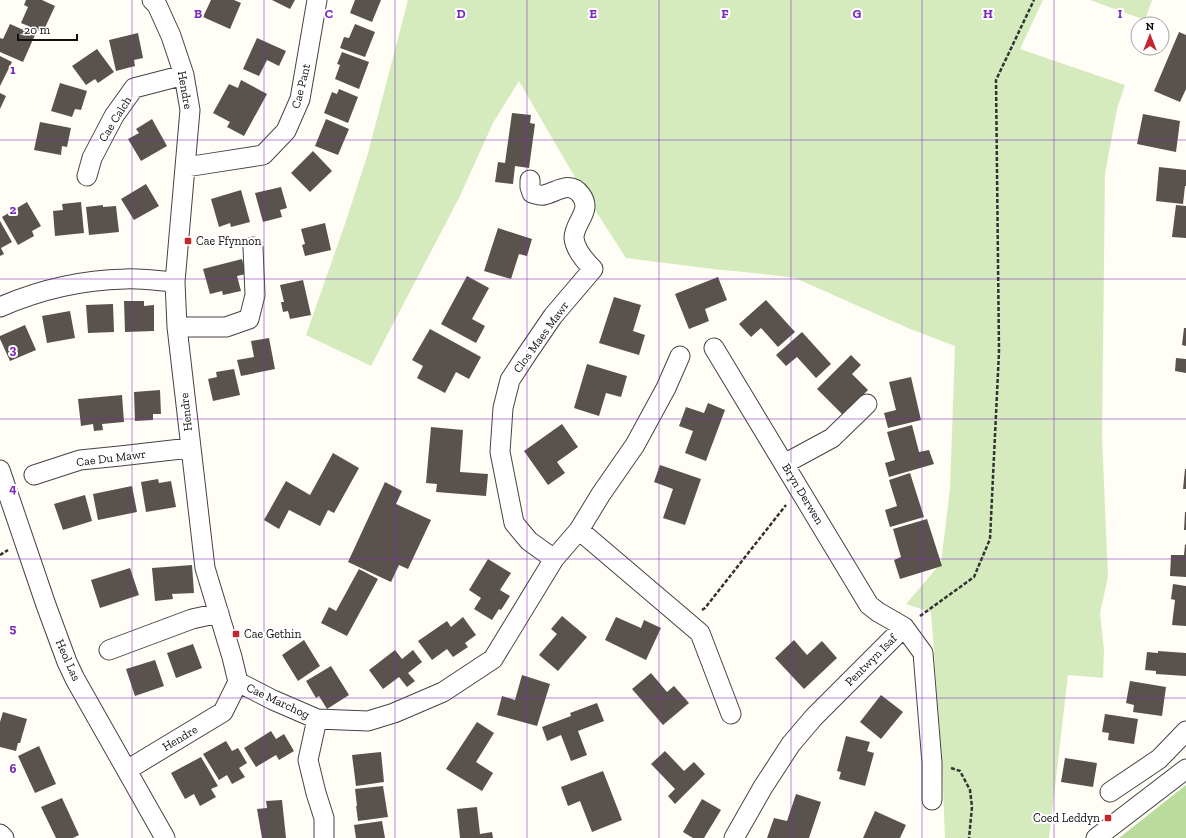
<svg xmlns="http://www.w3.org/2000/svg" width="1186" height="838" font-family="'Zilla Slab',serif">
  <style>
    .green { fill: #d5ebbd }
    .forest { fill: #b9dc9c }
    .building { fill: #5a524d }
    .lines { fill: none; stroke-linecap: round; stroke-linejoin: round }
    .minor-casing { stroke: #444; stroke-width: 21 }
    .path { stroke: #333; stroke-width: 2.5; stroke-dasharray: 4 2; stroke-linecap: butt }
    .minor { stroke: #fff; stroke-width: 19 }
    .grid { fill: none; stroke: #7b2cbf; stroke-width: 1; stroke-opacity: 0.55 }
    .poi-dot { fill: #c4262e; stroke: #fff; stroke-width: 1.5 }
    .labels { text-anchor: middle; stroke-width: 4; stroke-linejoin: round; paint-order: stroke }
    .street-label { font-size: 12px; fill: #111; stroke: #fff }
    .poi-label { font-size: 12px; fill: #111; stroke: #fff; text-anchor: start }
    .grid-label { font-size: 13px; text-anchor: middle; font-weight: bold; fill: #7b2cbf; stroke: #fff; stroke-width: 4; stroke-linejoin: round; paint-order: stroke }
  </style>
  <rect width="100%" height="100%" fill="#fffdf5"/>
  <!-- green -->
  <path class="green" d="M408,0H1043L1020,49L1125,85L1117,109L1105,174L1102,437L1108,577L1100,613L1104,650L1103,678L1068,675L1049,838H945L942,763L931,612L906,604L941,563L950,489L955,346L910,329L795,278L754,273L713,269L626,258L584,193L519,81L493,123L459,198L371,366L306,335L347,218L368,153Z
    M1090,0H1152L1145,20Z"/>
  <!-- forest -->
  <path class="forest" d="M1186,785V838H1119Z"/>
  <!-- building -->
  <path class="building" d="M26,0H42L55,6L43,32L21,23L28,7L24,5Z
    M211,0H234L241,3L230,29L203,17Z
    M272,0H295L290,9Z
    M355,0H381L372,22L350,13Z
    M10,24L35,35L23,62L0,52V38L3,39Z
    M355,24L375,32L365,57L340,48L344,37L349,38Z
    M1179,32L1186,35V89L1180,102L1154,91Z
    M138,33L143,58L134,60L135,66L116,71L109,40Z
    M257,38L286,51L279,66L267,60L259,76L243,69Z
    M97,49L114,72L98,83L95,79L86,85L72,66Z
    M342,52L369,62L359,89L335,79L340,65L337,64Z
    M0,56L12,62L0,86Z
    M241,80L267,94L244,136L227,127L230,122L213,113L229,84L238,88Z
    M60,83L87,91L81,110L75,109L72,117L51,111Z
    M339,89L358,97L348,123L324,113L332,92L337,94Z
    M0,93L6,96L0,109Z
    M512,113L531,115L530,123L535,124L529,168L515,166L513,184L495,182L498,162L505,163Z
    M1143,114L1180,121L1176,152L1137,144Z
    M152,119L167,146L141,161L128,139L139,133L136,129Z
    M326,119L349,129L338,155L315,146Z
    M40,122L71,128L67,147L62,146L61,155L34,150Z
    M313,151L332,171L310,192L291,173Z
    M1159,167L1186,170V186H1185L1183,204L1156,201Z
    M146,184L159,206L134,220L121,199Z
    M281,187L287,208L280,210L282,217L263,222L255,193Z
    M241,190L250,222L231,227L230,223L219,227L211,199Z
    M27,202L41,226L32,231L34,236L18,245L2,217Z
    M81,202L84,233L55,236L53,211L63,210L62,204Z
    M103,205V207L116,206L119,232L89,235L86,207Z
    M1176,205L1186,206V238L1172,237Z
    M0,221L12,242L1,248L4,254L0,256Z
    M325,223L331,250L305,256L302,245L305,244L301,229Z
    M498,228L532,239L527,256L519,254L511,279L484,271Z
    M242,259L246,274L237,276L241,291L223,295L222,291L210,294L203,269Z
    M467,276L489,288L472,319L485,326L476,343L441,324Z
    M718,277L727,300L705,309L709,321L689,329L675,294Z
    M303,280L311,315L290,319L288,311L283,312L281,302H284L280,285Z
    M614,297L641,305L633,331L645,335L639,355L599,343Z
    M766,300L795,332L778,347L761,328L751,337L739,324Z
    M124,301H144V306L154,305V331L125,332Z
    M113,304L114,332L88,333L86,305Z
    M70,311L75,338L47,343L42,316Z
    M25,325L36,350L10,361L0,339V336Z
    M1184,328H1186V346L1182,345Z
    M430,329L481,357L469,379L456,372L445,393L417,378L423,366L412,360Z
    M802,332L831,364L816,378L797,357L786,366L776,355Z
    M269,338L275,369L241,376L237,360L254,357L251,341Z
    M851,355L861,365L852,374L868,390L843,415L817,389Z
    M1176,358L1186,359V373L1175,371Z
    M587,364L627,376L621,397L606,393L599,416L574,408Z
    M234,369L240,395L213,401L208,379L217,377L216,372Z
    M911,377L921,420L888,428L884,413L896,410L889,382Z
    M160,390L161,414H153V420L135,421L134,392Z
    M122,395L124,422L102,424L103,430L94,431L93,424L81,426L78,399Z
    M708,403L725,410L706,461L685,453L693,431L679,426L686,407L704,413Z
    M562,424L578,447L557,462L565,473L548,485L524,451Z
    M912,425L919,452L929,450L934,464L889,477L885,463L895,460L887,432Z
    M431,427L463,430L460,472L488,474L486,496L436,492L437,484L426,483Z
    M333,453L359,468L334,513L328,510L320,526L289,510L279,529L264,520L286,481L310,495Z
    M660,465L701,479L685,525L663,518L673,489L654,482Z
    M1185,469H1186V489H1183Z
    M910,473L924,517L890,527L885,510L897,506L889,480Z
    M158,479L159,483L171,481L176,507L146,512L141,482Z
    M385,482L402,491L396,504L431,520L408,569L399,565L391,582L348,562Z
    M132,486L137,512L98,520L93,494Z
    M85,495L92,521L63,530L54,504Z
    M1185,512H1186V530H1184Z
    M927,519L942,566L900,579L894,560L901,557L893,529Z
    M1185,544L1186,545V577L1170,576L1171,555H1184Z
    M488,559L511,573L500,590L510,596L501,610L499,609L492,620L474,609L481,598L469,590Z
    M192,565L194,593L172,594L173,599L155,601L152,568Z
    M130,568L139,595L100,608L91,580Z
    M359,569L378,579L347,636L321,623L329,607L336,611Z
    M1173,584L1186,586V626L1172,625L1175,600L1171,599Z
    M562,616L587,637L558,671L539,655L557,634L551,629Z
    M463,617L476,635L465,643L468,647L453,657L447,649L432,660L418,641L447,621L451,627Z
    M616,617L641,628L644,620L661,628L646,660L605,640Z
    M304,640L320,666L298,681L282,655Z
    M794,640L807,655L822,641L837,658L804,689L775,658Z
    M193,644L202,668L176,678L167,653Z
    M395,650L402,659L413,650L422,662L408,673L415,681L407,687L399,677L383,689L369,670Z
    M1158,651L1186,653V676L1156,674V671L1145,670L1147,652L1158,653Z
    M155,660L164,686L135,696L126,669Z
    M331,666L349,695L327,709L319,696L316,698L306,681Z
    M651,673L667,692L674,686L689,703L663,725L632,689Z
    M522,675L550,684L537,726L497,715L502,696L515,700Z
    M1130,681L1166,687L1162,716L1133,712L1134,705L1126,703Z
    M881,695L903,712L881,739L860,722Z
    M597,703L604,721L578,731L587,755L571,761L561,735L547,741L542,727L571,716L570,713Z
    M3,712L27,719L20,743H18L16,751L0,747V722Z
    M1105,714L1138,719L1134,744L1108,740L1109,733L1102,732Z
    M477,722L494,733L476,762L493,773L482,791L446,769Z
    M271,731L276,739L284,734L294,751L279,760L276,755L256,767L244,748Z
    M846,736L870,742L867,751L874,753L865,786L839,779L841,772L837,771Z
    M226,741L232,751L238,748L247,763L239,768L245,777L232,784L227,775L219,780L203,754Z
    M39,746L56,784L35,793L18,756Z
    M665,751L684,771L694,762L705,774L675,804L668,796L675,789L651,764Z
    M381,752L384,782L356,786L352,755Z
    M201,757L218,786L211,789L216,797L200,806L194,794L185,799L171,773Z
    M1065,758L1097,763L1093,787L1061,782Z
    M603,771L622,820L592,832L580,801L568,806L561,787Z
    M383,786L388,817L358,821L356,806H357L355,789Z
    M796,794L821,802L809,838H767L774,818L787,821Z
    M62,798L79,835L73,838H56L41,807Z
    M702,799L721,810L704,838H693L683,832Z
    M282,800L286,838H262L257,809L267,808L266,801Z
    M477,807L480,834L492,832L493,838H460L457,809Z
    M875,811L906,825L900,838H863Z
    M382,821L385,838H356L354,825Z"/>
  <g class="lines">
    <defs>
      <path id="minor" d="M186,167L263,155L286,131L300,99L317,0
        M87,176L92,158L114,116L134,88L184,75
        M530,180V187L532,193C536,194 540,196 544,195C557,192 570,180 581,195C593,211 574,222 574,238C575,249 586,262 593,269L553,316L527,354L510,380L503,408L500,452L514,523L529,541L554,559
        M0,307C39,290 83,280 125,279C142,278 158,281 175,282
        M177,327H226L249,319L255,295L253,247
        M714,348L869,605L878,612L904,627
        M784,464L832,438L867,404
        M0,470L46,605L67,662L75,679L165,838
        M34,475L80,460L120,456L190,448
        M579,530L601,494L635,445L666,388L680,356
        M109,650L192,619L219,613
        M238,682L273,700L317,719L308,760L316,793L324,818V838
        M317,719L368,721L394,713L443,692L493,659L554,559L579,530L700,633L731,714
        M127,770L223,712L238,682L232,657L205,568L177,327L175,282L190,110L184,75L171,36L157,5L152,0
        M1110,792L1159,759L1186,731
        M0,834L4,838
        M734,838L763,787L791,744L814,717L904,627L923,653L932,763V800
        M1096,838L1186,769"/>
    </defs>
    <!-- minor casing -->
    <use href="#minor" class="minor-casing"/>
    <!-- path -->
    <path class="path" d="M0,555L8,550
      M702,610L705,608L786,505
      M920,616L974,577L990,539L999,352L996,80L1034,0
      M951,768L960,771L970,790L972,807L969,838"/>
    <!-- minor -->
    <use href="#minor" class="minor"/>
  </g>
  <!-- grid -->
  <path class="grid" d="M132,0V838M264,0V838M395,0V838M527,0V838M659,0V838M791,0V838M922,0V838M1054,0V838M0,140H1186M0,279H1186M0,419H1186M0,559H1186M0,698H1186"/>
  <!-- markers -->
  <g class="poi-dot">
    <rect x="184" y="237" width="8" height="8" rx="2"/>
    <rect x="232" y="630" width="8" height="8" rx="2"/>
    <rect x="1104" y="814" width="8" height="8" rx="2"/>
  </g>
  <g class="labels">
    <!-- street labels -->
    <g class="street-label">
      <text transform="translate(301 86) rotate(-76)" y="4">Cae Pant</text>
      <text transform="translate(185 90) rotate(80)" y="4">Hendre</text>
      <text transform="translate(115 119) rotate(-58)" y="4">Cae Calch</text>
      <text transform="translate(541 337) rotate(-54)" y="4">Clos Maes Mawr</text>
      <text transform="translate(186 412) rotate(-96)" y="4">Hendre</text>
      <text transform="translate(111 458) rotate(-7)" y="4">Cae Du Mawr</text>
      <text transform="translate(803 494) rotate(59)" y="4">Bryn Derwen</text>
      <text transform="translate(68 660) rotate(66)" y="4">Heol Las</text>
      <text transform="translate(871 660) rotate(-45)" y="4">Pentwyn Isaf</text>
      <text transform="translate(278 701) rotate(25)" y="4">Cae Marchog</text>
      <text transform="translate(180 738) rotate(-31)" y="4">Hendre</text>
    </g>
    <!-- poi labels -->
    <g class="poi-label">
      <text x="196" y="245">Cae Ffynnon</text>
      <text x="244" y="638">Cae Gethin</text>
      <text x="1100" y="822" text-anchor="end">Coed Leddyn</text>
    </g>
  </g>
  <g class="grid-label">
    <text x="198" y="18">B</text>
    <text x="329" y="18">C</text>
    <text x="461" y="18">D</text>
    <text x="593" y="18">E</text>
    <text x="725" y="18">F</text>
    <text x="857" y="18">G</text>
    <text x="988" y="18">H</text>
    <text x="1120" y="18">I</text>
    <text x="13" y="74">1</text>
    <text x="13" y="214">2</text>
    <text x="13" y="354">3</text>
    <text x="13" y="493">4</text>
    <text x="13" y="633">5</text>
    <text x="13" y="773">6</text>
  </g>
  <!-- north arrow -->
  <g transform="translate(1150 36)"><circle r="19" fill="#ffffff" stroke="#a0a0a0"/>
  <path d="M0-3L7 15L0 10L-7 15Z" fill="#c4262e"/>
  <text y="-6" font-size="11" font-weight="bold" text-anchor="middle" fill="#111111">N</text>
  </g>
  <!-- scale -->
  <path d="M18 34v6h59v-6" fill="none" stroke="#111111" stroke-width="2"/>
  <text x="24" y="34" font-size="12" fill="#111111" stroke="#ffffff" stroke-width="3" paint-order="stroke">20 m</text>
</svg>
